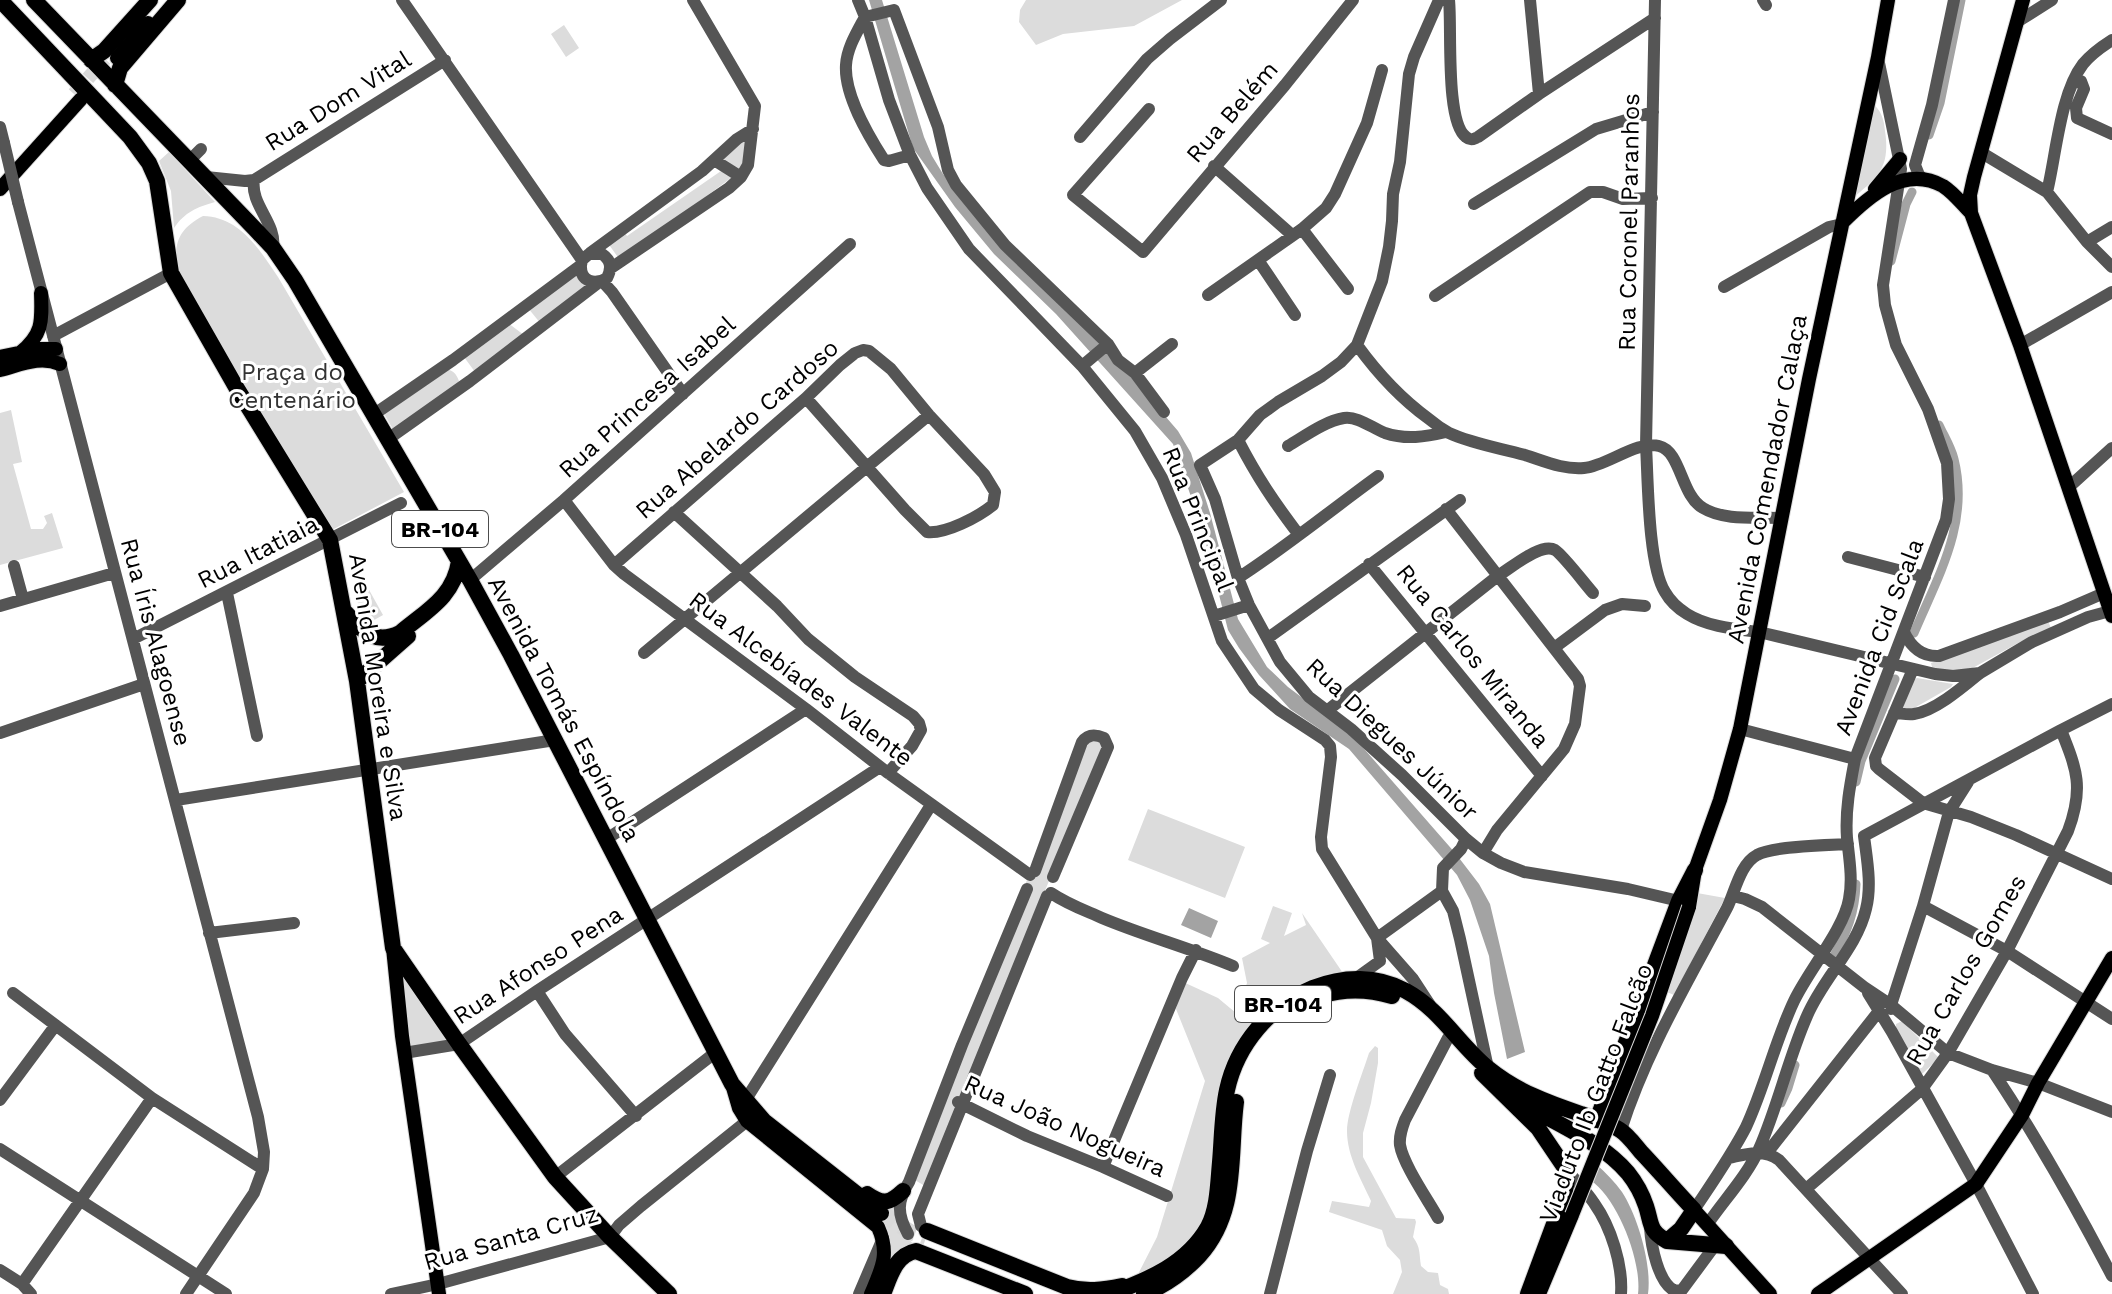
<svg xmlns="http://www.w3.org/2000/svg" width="2112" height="1294" font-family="'Work Sans',sans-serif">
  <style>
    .green { fill: #dcdcdc }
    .water { fill: #a3a3a3 }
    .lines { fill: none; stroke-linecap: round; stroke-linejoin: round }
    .canal { stroke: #a3a3a3; stroke-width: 9 }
    .major-tunnel { stroke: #d9d9d9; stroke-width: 14; stroke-dasharray: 14 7; stroke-linecap: butt }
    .highway-tunnel { stroke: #d9d9d9; stroke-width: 16; stroke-dasharray: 16 8; stroke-linecap: butt }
    .major-casing { stroke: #dbdbdb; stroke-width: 16 }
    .highway-casing { stroke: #dbdbdb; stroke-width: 18 }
    .minor { stroke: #555; stroke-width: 12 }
    .major { stroke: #000; stroke-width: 14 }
    .highway { stroke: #000; stroke-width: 16 }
    .major-bridge-casing { stroke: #dbdbdb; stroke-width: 16; stroke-linecap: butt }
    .minor-bridge { stroke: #555; stroke-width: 12 }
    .major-bridge { stroke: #000; stroke-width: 14 }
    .labels { text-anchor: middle; stroke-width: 6; stroke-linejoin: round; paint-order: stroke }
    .shield { fill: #fff; stroke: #4c4c4c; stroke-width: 2 }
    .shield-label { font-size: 22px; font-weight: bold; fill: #000 }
    .street-label { font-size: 24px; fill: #000; stroke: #fff }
    .park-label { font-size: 24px; fill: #333; stroke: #fff }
  </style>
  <rect width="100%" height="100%" fill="#fff"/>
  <!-- green -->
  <path class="green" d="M1026,0H1182L1134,26L1063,34L1036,45L1019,22L1020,10Z
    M564,25L579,48L566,57L551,34Z
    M1872,103C1881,110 1884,119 1885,131C1891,171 1875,179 1848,202Z
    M746,138L745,162L735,175L620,260L607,242L623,230L627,236L721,171L718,164Z
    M169,152L215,202C197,207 185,212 174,228L171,191L159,161Z
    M203,216C240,217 259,249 278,277L404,492L330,531L243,386L179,272C172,245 178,229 203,216Z
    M575,272L590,286L541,324L528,308Z
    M508,323L524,335L475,372L464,357Z
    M445,369C453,370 456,373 459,381L456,387L394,431L383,412Z
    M11,410L22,462L13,464L31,529H43L47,523L44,516L52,513L63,548L0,565V413Z
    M368,588L383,615L369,623L354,596Z
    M2048,621L2051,628L2020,642L1969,670L1933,671L1931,663Z
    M1917,678L1953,684L1951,687L1909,711H1902L1911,681Z
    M1097,738L1103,748L925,1186L908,1176L1082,743Z
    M1148,809L1245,847L1225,898L1128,860Z
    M1697,893L1725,898L1674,995L1667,992L1672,969Z
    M1273,906L1292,913L1284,936L1306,925L1302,913L1347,979L1288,1001L1232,1072L1216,1197L1189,1252L1132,1286L1157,1237L1205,1081L1176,1009L1181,981L1218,998L1236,1013L1247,983L1242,958L1270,943L1261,939Z
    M396,962L454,1043L404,1053Z
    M1902,1021L1939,1058L1922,1074L1896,1031V1024Z
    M1375,1046L1378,1048V1063L1371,1103L1363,1133V1157L1396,1218L1415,1219L1416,1222L1413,1237C1421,1248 1419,1254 1421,1266L1428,1272L1438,1273L1440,1285L1448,1289L1449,1294H1393L1402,1272L1400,1260L1387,1246L1382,1230L1329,1212L1332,1201L1369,1207L1371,1201C1361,1179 1347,1156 1347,1131C1347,1112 1363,1072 1369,1053Z
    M899,1200L905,1236L917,1247L889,1264L890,1243L876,1216Z"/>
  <!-- water -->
  <path class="water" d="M869,0H882L924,137L932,156L943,174L972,208L1099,339L1178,431L1191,453L1210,513L1238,619L1267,667L1288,687L1352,735L1456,854L1479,884L1490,904L1525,1052L1507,1059L1494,993L1489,956L1470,900L1457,875L1349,749L1290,709L1259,675L1239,648L1228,630L1203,532L1173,444L1056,314L994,254L955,207L913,148Z
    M1189,908L1218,921L1211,938L1181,925Z
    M1596,1164C1606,1173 1615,1182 1622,1192C1638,1217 1652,1265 1648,1294H1638C1642,1262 1618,1198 1590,1180Z"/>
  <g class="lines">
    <!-- canal -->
    <path class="canal" d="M1929,135L1940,103L1961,0
      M1891,261L1906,204L1912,192
      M1914,633C1938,576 1970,523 1954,459C1951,447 1944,436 1939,425
      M1856,782L1861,761L1895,679
      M1834,956C1847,932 1855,912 1856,884
      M1781,1103L1788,1088L1795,1065"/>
    <!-- major-tunnel -->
    <path class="major-tunnel" d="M74,94L105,59"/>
    <!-- highway-tunnel -->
    <path class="highway-tunnel" d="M881,1213L910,1232L926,1238"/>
    <defs>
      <path id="major" d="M117,58L148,23
        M0,189L81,99
        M1875,189L1900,159
        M1971,213L1970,195L1974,177L2023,0
        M1842,223C1868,197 1904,164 1943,186C1954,193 1962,204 1971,213L2020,345L2112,616
        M20,353C43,334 42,322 41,293
        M0,357L38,349H56
        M0,370C20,365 40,355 60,364
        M1689,907L1695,870L1720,800L1740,729L1809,379L1878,57L1888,0
        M393,948L402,1036L439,1294
        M732,1084L739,1108L747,1121L878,1227C890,1254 882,1268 871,1294
        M1694,1210L1770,1294
        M1539,1294L1572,1215
        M1818,1294L1976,1184L2022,1115L2038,1083L2112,958"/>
      <path id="highway" d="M0,0L130,137L149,163L157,181L171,273L236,387L330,540L357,681L393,948L459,1044L555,1177L610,1237L669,1294
        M34,0L255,229L273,248L295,280L470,580L511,655L732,1084L764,1121L881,1213
        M91,60L104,51L150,0
        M115,85L120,68L178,0
        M345,612C362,630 374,646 400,633C426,611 454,597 459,561
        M357,681L408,636
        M1321,996C1345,988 1368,989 1392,996
        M1482,1073L1538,1128L1565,1168L1567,1180L1564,1197L1528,1294
        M1519,1101C1555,1124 1600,1140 1628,1173C1636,1183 1642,1194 1646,1206C1652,1224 1648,1230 1667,1241L1726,1246
        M1597,1120L1679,901L1695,870
        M867,1194C883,1205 889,1204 903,1191
        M927,1231L1067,1287C1086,1292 1103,1290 1122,1286
        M883,1294C890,1277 895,1255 916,1251L1025,1294
        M1110,1294C1148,1280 1187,1264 1208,1227C1218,1208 1218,1183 1220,1162C1222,1139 1222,1113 1227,1090C1237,1044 1270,1006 1313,988C1343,976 1377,975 1406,991C1441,1010 1459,1045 1489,1069C1516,1091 1548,1103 1581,1114C1593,1119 1609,1122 1620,1130C1628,1135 1635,1145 1641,1152C1659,1171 1676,1191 1694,1210L1681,1229L1667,1241
        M1144,1294C1166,1285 1183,1273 1199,1256C1239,1212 1229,1156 1236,1102"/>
    </defs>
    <!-- major casing -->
    <use href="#major" class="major-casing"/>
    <!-- highway casing -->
    <use href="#highway" class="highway-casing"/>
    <!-- minor -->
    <path class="minor" d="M402,0L582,260
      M858,0L865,17L889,100L910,155L927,188L969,249L1082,366L1135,431L1162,478L1186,535L1222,641L1254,689L1279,710L1325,740L1330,746L1331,757L1321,837L1322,849L1377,938L1413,979L1430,1005
      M1439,0L1414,57L1409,74L1400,162L1393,194L1392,221L1389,247L1382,281L1357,345L1341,362L1322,376L1278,402L1260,415L1238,440L1200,465L1215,499L1238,578L1249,605L1280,662L1309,697L1351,729L1402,775L1466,839L1483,853L1501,863L1524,872L1628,889L1679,901
      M1449,0C1452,26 1445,122 1466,137C1471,141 1473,139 1478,137L1539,94L1655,18
      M1530,0L1539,94
      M1655,0L1646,445C1648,480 1648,565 1665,592C1670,601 1679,609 1687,614C1708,627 1735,629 1759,632L1935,674L1953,676L1980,673L2032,642L2088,617L2110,611
      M1763,0L1766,5
      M2017,22L2052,0
      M2075,78L2081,81L2084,89L2076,108L2077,118L2112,134
      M1149,109L1073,195L1143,252L1285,85L1353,0
      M0,127L4,143
      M1080,137L1147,59L1170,39L1221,0
      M1982,153L2047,192L2087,242L2112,267
      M910,155L889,161L884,160C868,135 844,95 846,65C847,48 857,32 865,17L894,10L938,127L948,170L956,185L1005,245L1108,344L1118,360L1135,373L1164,412
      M714,160L741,177
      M189,161L201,149
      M1214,166L1292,235
      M206,177L245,181L254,180L445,60
      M1923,179L1919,175L1915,165L1932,105L1954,0
      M254,180C250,205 277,223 273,248
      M2047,192C2056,156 2060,94 2083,64C2091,54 2101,47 2112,40
      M18,202L258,1117L264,1152L263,1169L254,1193L186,1294
      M1474,204L1596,129L1653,112
      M1302,229L1348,289
      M2087,242L2112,227
      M590,253L702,171L737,139L753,129
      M1258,260L1295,315
      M611,268L729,188L741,177L748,165L755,106L693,0
      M602,281L612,292L683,394
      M1724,287L1829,227L1842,224
      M1208,295L1302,229L1326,208L1335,194L1367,123L1382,70
      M1435,296L1590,192H1603L1623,199L1652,198
      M53,336L171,273
      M1357,345C1378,374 1400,398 1429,419C1435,424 1442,429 1449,433C1473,444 1500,448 1525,455C1544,461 1564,470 1584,468C1607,466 1637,440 1659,446C1681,451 1681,496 1703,508C1724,521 1756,517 1781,518
      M2020,345L2112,292
      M1082,366L1108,344
      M1135,373L1172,344
      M373,415L453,360L581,265L582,260L589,254H602C611,260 612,268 607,278C594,286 580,281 581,265
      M388,439L470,381L598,283
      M1238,440C1257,477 1274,502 1299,535
      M1288,446C1305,436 1325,421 1344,418C1358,416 1372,428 1385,433C1406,440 1425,437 1446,432
      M2069,487L2112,448
      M564,500L614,565L624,574L806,709L888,773L1030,875
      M1446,509L1578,679L1580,686L1575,724L1564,749L1497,830L1483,853
      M674,512L777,606L808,639L855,677L913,716L919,723L921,730L912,746L888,773
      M1848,557L1925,577
      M1369,564L1542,776
      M614,565L806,398L840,365L855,353L863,350L869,351L891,369L929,415L984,474L995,492L993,505C978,517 946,534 927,532L905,510L806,398
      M14,566L23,599
      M1238,578C1286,547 1331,510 1378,476
      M470,580L564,500L850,244
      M227,593L257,736
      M0,606L114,573
      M1214,616L1249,605
      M1904,632C1911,647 1922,657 1939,656L2060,612L2104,593
      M1268,638L1460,500
      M133,639L401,503
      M1554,648L1605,610L1622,604L1645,606
      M644,653L929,415
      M1913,669L1875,758L1876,766L1879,769L1923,803L1971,817L2016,835L2112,879
      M1328,710L1499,575C1511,568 1541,542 1555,550C1563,555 1585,584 1593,593
      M1894,713C1900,713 1907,715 1914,714C1935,711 1963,687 1980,673
      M1740,729L1855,759
      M0,733L144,684
      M176,800L555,740
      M1466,839L1461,849L1443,868L1442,891L1453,911L1460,939L1488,1068
      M605,840L806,709
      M1035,871L1082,742C1088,734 1095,734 1104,738L1108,747L1053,877
      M1051,893C1067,904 1084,910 1102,918C1145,936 1190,948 1233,966
      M1733,896L1745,899L1762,907L1864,987L1891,1005L1948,1053L1992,1070L2038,1083L2112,1112
      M1923,906L2007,951L2112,1019
      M209,933L294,923
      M1355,979L1380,961L1377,938L1442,891
      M537,991L565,1034L636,1116
      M13,993L152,1098L263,1169
      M1868,993L1892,1032L1976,1184L2033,1294
      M1891,1009V1005L1923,906L1949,812L1968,782
      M404,1053L459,1044L537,991L880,767
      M1992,1070C2036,1136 2075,1205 2112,1276
      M0,1100L55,1026
      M745,1101L931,805
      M958,1102L1027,1136L1103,1167L1167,1196
      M1621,1130C1646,1051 1689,980 1727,908C1735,892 1740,864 1757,855C1772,846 1828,845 1848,844
      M0,1149L226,1294
      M1767,1153L1879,1011
      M1729,1158C1747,1154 1763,1148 1779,1160L1902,1294
      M1103,1167L1182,978L1196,950
      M1566,1169C1575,1180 1586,1191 1594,1203C1611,1227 1623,1265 1621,1294
      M555,1177L716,1052
      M1806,1189L1922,1089L1948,1053L2007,951L2068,831C2084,788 2077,770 2061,730
      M1694,1210C1712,1183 1731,1156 1746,1127C1765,1086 1775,1041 1794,1001C1808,971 1844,929 1849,899C1853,879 1849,857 1847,838C1845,811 1850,785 1855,759L1946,520L1949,499L1947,463L1928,409L1896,345L1885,305L1883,285L1901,169L1878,58
      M1438,1218C1428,1200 1403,1164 1400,1145C1399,1136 1402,1128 1405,1120L1448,1038
      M1707,1225C1724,1200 1747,1176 1759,1149C1778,1106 1788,1059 1807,1016C1823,978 1857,948 1866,909C1872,885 1867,860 1864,836L2061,730L2112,704
      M1650,1227C1651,1245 1658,1283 1675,1291L1682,1290
      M927,1231L921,1226L918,1214L1047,896
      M908,1234C897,1214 897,1201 909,1182L962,1045L1027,889
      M0,1270L22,1284L31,1294
      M22,1284L152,1098
      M391,1294L438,1284L610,1237L619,1225L641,1206L747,1121
      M859,1294L883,1238
      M1270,1294L1307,1151L1330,1075
      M1679,1294L1716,1244"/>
    <!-- major -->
    <use href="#major" class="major"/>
    <!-- highway -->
    <use href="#highway" class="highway"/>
    <defs>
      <path id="major-bridge" d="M1572,1215L1652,1016L1689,907"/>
    </defs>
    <!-- major-bridge casing -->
    <use href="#major-bridge" class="major-bridge-casing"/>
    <!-- minor-bridge -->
    <path class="minor-bridge" d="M4,143L18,202"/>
    <!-- major-bridge -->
    <use href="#major-bridge" class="major-bridge"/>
  </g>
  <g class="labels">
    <!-- shield labels -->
    <g class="shield">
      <rect x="392" y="511" width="96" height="36" rx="6"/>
      <rect x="1235" y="986" width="96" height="36" rx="6"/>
    </g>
    <g class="shield-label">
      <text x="440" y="537">BR-104</text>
      <text x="1283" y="1012">BR-104</text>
    </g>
    <!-- street labels -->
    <g class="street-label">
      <text transform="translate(338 101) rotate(-32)" y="8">Rua Dom Vital</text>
      <text transform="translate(1232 112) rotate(-49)" y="8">Rua Belém</text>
      <text transform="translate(1629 222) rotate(-89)" y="8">Rua Coronel Paranhos</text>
      <text transform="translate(647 397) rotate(-42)" y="8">Rua Princesa Isabel</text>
      <text transform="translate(737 429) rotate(-41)" y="8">Rua Abelardo Cardoso</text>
      <text transform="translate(1767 479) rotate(-79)" y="8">Avenida Comendador Calaça</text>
      <text transform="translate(1198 519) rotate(68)" y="8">Rua Principal</text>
      <text transform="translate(258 552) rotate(-27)" y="8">Rua Itatiaia</text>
      <text transform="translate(1879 637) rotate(-69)" y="8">Avenida Cid Scala</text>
      <text transform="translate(156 642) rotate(75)" y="8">Rua Íris Alagoense</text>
      <text transform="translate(1473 656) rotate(51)" y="8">Rua Carlos Miranda</text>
      <text transform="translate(801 679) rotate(37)" y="8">Rua Alcebíades Valente</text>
      <text transform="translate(378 687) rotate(81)" y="8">Avenida Moreira e Silva</text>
      <text transform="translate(564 709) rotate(62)" y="8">Avenida Tomás Espíndola</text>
      <text transform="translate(1392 739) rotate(43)" y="8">Rua Diegues Júnior</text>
      <text transform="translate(538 965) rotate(-33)" y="8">Rua Afonso Pena</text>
      <text transform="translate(1966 970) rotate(-60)" y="8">Rua Carlos Gomes</text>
      <text transform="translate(1596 1093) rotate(-69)" y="8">Viaduto Ib Gatto Falcão</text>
      <text transform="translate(1065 1126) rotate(24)" y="8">Rua João Nogueira</text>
      <text transform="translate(511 1238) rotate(-16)" y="8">Rua Santa Cruz</text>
    </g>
    <!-- park labels -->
    <g class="park-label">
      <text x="292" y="380">Praça do<tspan x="292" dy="28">Centenário</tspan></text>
    </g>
  </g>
</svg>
